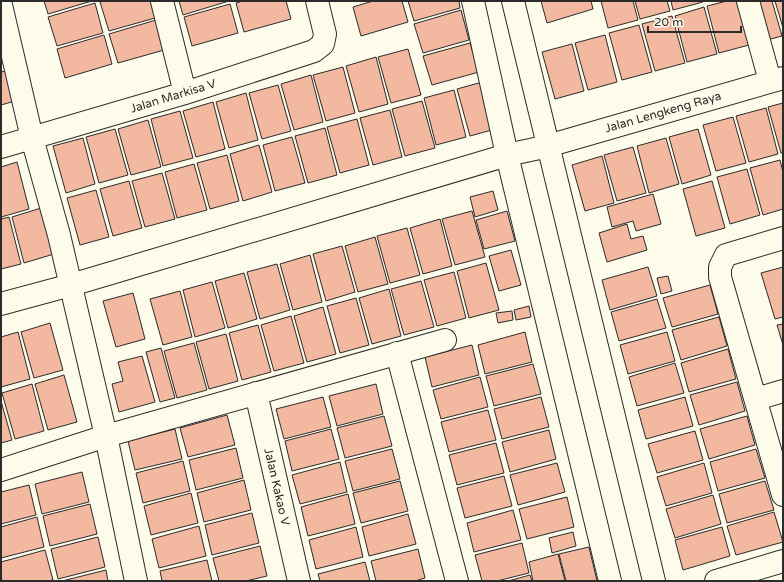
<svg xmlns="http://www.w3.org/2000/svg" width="784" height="582" font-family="'Varela Round',sans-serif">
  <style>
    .building { fill: #f2b8a0; stroke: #2b2b2b }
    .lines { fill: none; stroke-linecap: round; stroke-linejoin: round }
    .minor-casing { stroke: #2b2b2b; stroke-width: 24 }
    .minor { stroke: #fdfbea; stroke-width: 22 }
    .labels { text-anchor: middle; stroke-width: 3; stroke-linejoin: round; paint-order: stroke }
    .street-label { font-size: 12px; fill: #2b2b2b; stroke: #fdfbea }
  </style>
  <rect width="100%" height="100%" fill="#fdfbea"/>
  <!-- building -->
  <path class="building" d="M44,1H92L48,14Z
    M104,1H151L155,18L109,31L100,2Z
    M179,1H229L183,15Z
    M243,1H286L291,19L244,32L236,3Z
    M373,1H402L408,22L361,36L353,7Z
    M408,1H459L460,8L414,21Z
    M541,1H591L593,9L547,23Z
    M601,1H633L638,20L608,28Z
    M635,1H667L670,11L640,19Z
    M671,1H703V2L673,10Z
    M727,1H737L749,45L719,53L707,6Z
    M756,1H772L782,36L767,40Z
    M775,1H783V28Z
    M95,3L103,33L57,46L48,17Z
    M230,4L238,33L192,46L184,17Z
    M704,7L717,54L687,62L675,16Z
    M461,10L469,40L423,53L414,24Z
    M672,16L685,63L655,71L642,24Z
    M156,20L164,50L118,63L109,34Z
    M639,25L652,72L622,80L609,33Z
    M104,35L112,64L65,78L57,49Z
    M605,35L617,82L588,90L575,43Z
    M470,43L479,72L432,85L423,56Z
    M572,44L584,91L555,99L542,52Z
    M408,49L421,95L391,103L378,57Z
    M376,57L388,104L359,112L346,66Z
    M343,67L355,113L326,121L313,75Z
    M6,71L15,101L1,105V72Z
    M311,75L323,122L294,130L281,84Z
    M486,81L499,128L470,136L457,89Z
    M278,85L291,131L262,139L249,93Z
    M454,90L466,137L436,145L424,98Z
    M246,93L258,140L229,148L216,102Z
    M422,101L435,148L405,156L392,109Z
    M213,102L225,149L196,157L183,111Z
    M783,103V153H781L768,107Z
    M766,108L778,154L749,162L736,116Z
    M390,110L402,157L373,165L360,118Z
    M180,111L193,158L163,166L151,119Z
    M733,117L746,163L716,171L703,125Z
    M357,119L369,165L340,173L327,127Z
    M148,120L161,167L131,175L118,129Z
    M325,128L337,175L308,183L295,136Z
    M115,129L128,175L99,183L86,137Z
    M698,129L711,175L682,184L669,137Z
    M292,137L305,183L275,191L263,145Z
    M83,138L95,184L66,193L53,146Z
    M666,138L679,184L649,193L637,146Z
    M259,145L272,192L243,201L230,154Z
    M633,147L646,193L617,201L604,155Z
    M227,155L239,201L210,209L197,163Z
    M602,156L614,203L585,211L572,165Z
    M780,160L783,172V209L763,215L750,168Z
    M17,162L29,209L1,217V167Z
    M194,164L207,210L177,218L165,172Z
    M747,169L760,215L730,224L717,177Z
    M162,173L175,219L145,227L132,181Z
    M129,181L142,228L113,236L100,189Z
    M712,181L725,228L696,236L683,189Z
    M96,190L109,237L80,245L67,198Z
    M493,191L498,210L475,217L470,197Z
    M653,194L661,224L636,231L633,221L612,227L607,207Z
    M41,208L54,254L24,263L12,217Z
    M472,211L485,257L455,265L442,219Z
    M507,211L515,241L484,249L476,220Z
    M9,217L21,264L1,269V219Z
    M440,219L452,266L423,274L410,228Z
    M627,224L631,239L643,236L647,250L607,262L599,233Z
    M407,228L420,275L390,283L377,236Z
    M375,237L388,284L358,292L345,246Z
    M342,246L355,292L326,301L313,254Z
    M511,250L521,285L499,291L489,256Z
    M310,255L322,302L293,310L280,264Z
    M486,263L499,310L469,318L457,271Z
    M277,264L290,310L260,319L247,272Z
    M648,267L657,296L610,310L602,280Z
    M783,267V317L775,319L761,273Z
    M454,272L466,318L437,326L424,280Z
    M244,273L257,319L228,328L215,281Z
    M668,276L672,291L661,294L657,278Z
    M421,281L434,327L404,335L391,289Z
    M212,282L225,328L195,337L183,290Z
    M710,285L718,314L672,327L663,298Z
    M389,289L401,336L372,344L359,298Z
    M180,291L192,337L163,345L150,299Z
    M133,293L145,339L116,347L103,301Z
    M356,298L369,345L340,353L327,306Z
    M657,299L666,328L619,341L611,312Z
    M529,306L531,317L516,320L514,310Z
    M323,307L336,354L307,362L294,316Z
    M512,311L513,320L498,323L496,313Z
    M291,316L304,363L274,371L261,325Z
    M719,317L727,346L681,360L672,330Z
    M50,323L63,370L34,378L21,332Z
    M783,324V345L777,325Z
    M258,325L271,372L242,380L229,333Z
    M18,332L30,379L1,387V337Z
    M525,332L532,362L485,374L478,345Z
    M667,332L675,361L628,374L620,345Z
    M226,334L238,381L209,389L196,342Z
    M194,343L207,390L177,398L164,351Z
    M472,345L479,375L432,387L425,357Z
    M161,348L175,398L160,402L146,352Z
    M728,349L736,379L689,392L681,363Z
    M142,356L155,402L119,412L112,384L123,381L118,362Z
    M675,363L684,393L637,406L629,377Z
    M533,364L541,394L494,406L486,376Z
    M64,375L77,422L48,430L35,384Z
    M480,377L488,407L441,419L433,390Z
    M737,382L745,411L699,425L690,395Z
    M32,384L44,431L15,439L2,393Z
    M376,384L383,414L337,426L329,396Z
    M323,397L331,427L284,439L276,409Z
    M541,397L549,427L502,439L494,409Z
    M685,397L693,426L646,439L638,410Z
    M1,401L12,440L1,443Z
    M488,410L496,440L449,452L441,422Z
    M227,415L235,445L188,457L180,428Z
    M384,416L392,446L345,458L337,428Z
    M747,416L755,445L709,459L700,429Z
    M175,429L182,459L135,470L128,441Z
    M331,429L339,459L292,471L285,441Z
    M549,430L556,459L510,472L502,442Z
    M695,431L703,460L657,473L648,444Z
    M496,443L504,473L457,485L449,455Z
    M236,448L243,478L196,490L189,460Z
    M392,449L400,479L353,491L345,461Z
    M756,449L765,478L718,491L710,462Z
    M183,461L190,491L143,503L136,473Z
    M340,462L347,492L300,504L292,475Z
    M557,463L565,492L518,505L510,475Z
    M704,463L712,493L666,506L657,477Z
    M82,472L89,502L42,514L35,484Z
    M504,476L512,506L465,518L457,488Z
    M244,480L251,510L204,522L197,493Z
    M400,481L408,511L361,523L353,493Z
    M765,481L774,510L727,523L719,494Z
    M29,485L36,515L1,524V492Z
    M191,493L198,523L151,535L144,506Z
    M348,494L355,524L308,536L301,507Z
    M713,495L721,524L675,538L666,509Z
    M567,497L574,527L527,539L519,509Z
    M90,504L97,534L50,546L43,516Z
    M513,510L521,540L474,552L467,523Z
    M774,512L783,542L736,555L727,526Z
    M252,513L259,543L212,555L205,525Z
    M408,514L416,544L369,556L362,527Z
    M37,517L44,547L1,558V527Z
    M199,526L206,556L159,568L152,539Z
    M356,527L363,557L316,569L309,540Z
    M722,527L730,556L683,570L675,540Z
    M573,532L576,546L552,553L549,538Z
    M98,537L105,567L58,579L51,549Z
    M522,543L529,573L497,581H482L475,555Z
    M260,546L267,576L246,581H219L213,558Z
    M589,547L597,581H566L559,554Z
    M418,549L425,578L415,581H376L371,561Z
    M45,550L53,580L47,581H2L1,575V562Z
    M558,554L565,581H533L529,562Z
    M207,560L212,581H162L160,571Z
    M365,562L370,581H320L318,574Z
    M106,570L108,581H62Z
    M530,575L532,581H508Z"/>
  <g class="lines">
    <defs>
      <path id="minor" d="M162,1L185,93
        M473,1L507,155L610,581
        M513,1L654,581
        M748,1L770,81
        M1,5L32,138L59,235L106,436L1,470
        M1,147L185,93L314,51L323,44L325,34L317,1
        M783,238L726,255L720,267V277L783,495
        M1,304L71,285L507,155L544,147L783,78
        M397,353L457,581
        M256,393L299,581
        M756,399L783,391
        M136,581L106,436L445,340
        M716,581L783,561"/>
    </defs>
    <!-- minor casing -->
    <use href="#minor" class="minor-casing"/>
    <!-- minor -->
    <use href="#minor" class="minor"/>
  </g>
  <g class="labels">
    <!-- street labels -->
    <g class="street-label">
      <text transform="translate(173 96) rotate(-17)" y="4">Jalan Markisa V</text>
      <text transform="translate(663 112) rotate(-16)" y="4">Jalan Lengkeng Raya</text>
      <text transform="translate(277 487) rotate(77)" y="4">Jalan Kakao V</text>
    </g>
  </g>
  <!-- border -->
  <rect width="784" height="582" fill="none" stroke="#2b2b2b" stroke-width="4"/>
  <!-- scale -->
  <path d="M648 26v6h93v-6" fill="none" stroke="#2b2b2b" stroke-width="2"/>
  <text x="654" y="26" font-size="12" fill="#2b2b2b" stroke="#fdfbea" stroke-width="3" paint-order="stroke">20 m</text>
</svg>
